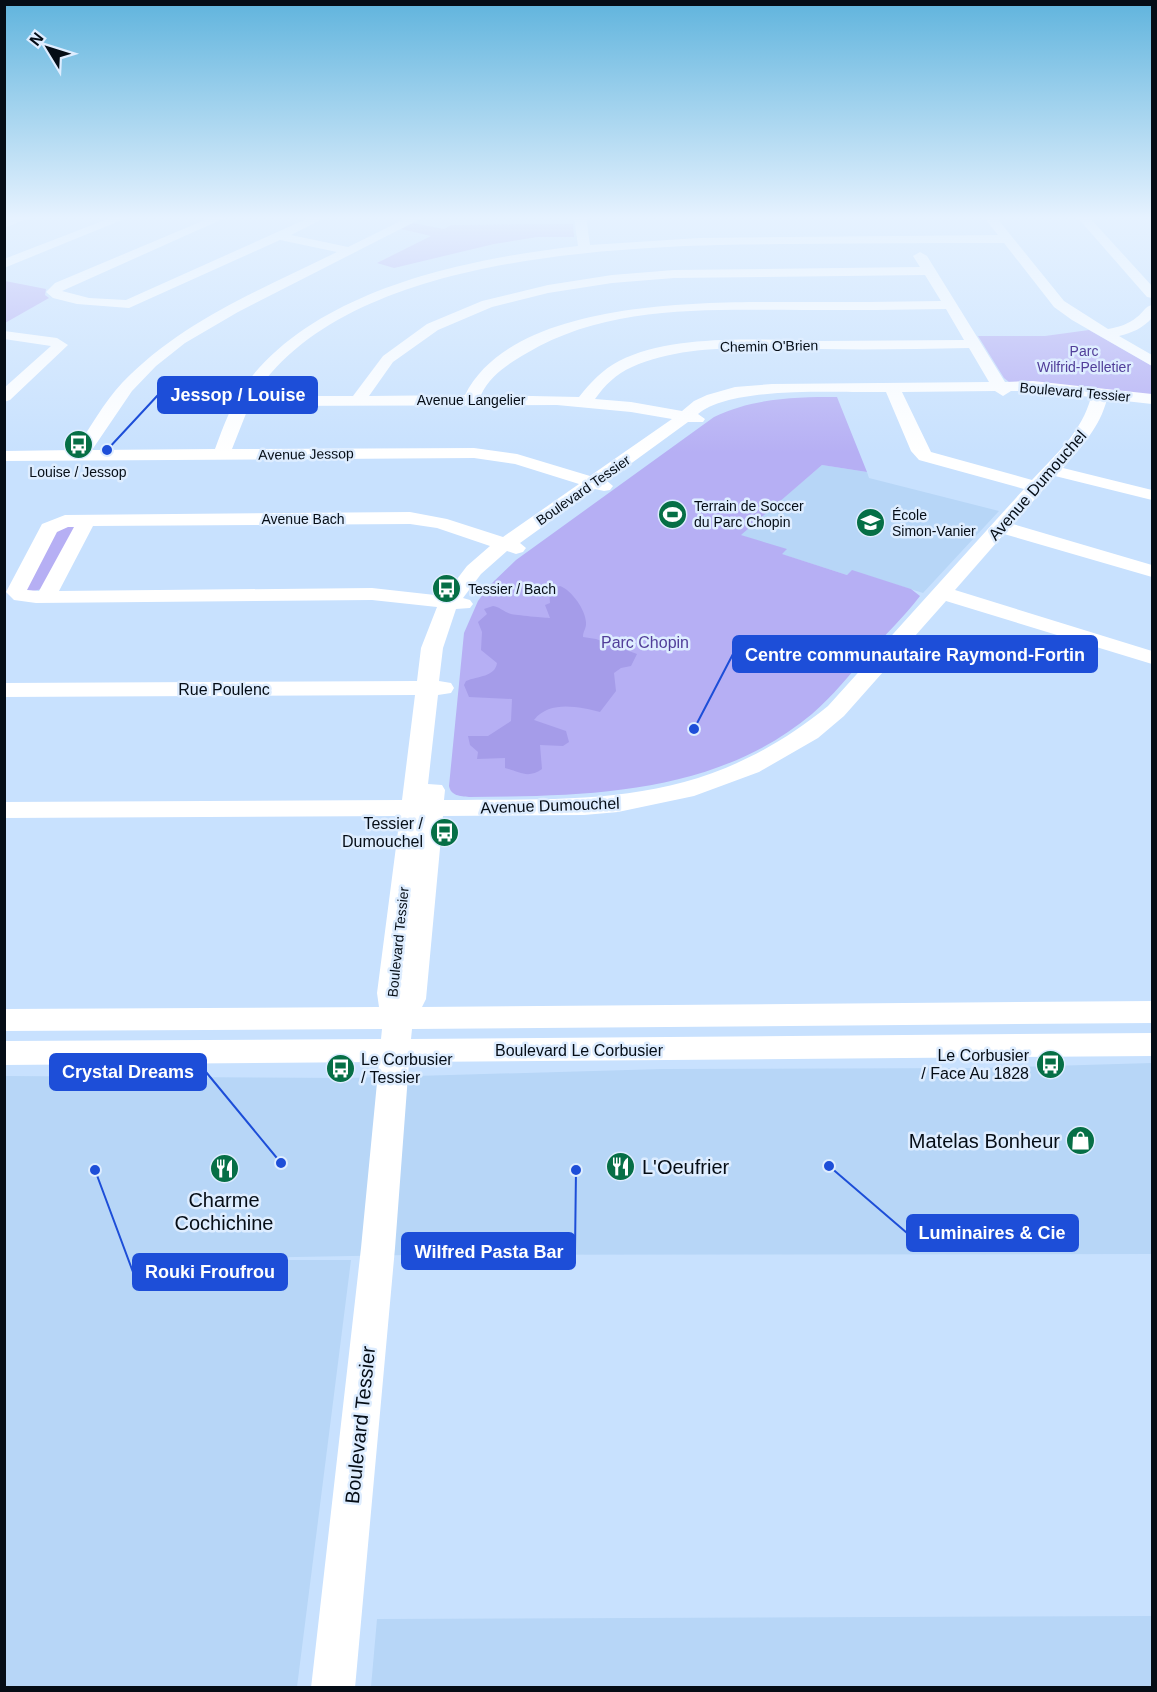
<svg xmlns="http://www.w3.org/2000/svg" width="1157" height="1692" font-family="Helvetica,sans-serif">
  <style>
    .built { fill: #b7d6f7 }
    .green { fill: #b6aff4 }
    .forest { fill: #a59ce9 }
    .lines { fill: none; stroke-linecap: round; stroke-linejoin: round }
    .minor { fill: #fff; fill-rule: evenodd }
    .labels { text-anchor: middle; stroke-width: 5; stroke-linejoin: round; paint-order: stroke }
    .far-street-label { font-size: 14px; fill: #050d16; stroke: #deedff }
    .far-park-label { font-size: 14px; fill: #513e99; stroke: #deedff }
    .far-poi-label { font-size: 14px; fill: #050d16; stroke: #deedff; text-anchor: start }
    .street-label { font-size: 16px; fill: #050d16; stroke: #deedff }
    .park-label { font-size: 16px; fill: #513e99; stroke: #deedff }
    .poi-label { font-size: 16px; fill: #050d16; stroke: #deedff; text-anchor: end }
    .near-poi-label { font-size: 20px; fill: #050d16; stroke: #deedff; text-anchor: end }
    .near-street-label { font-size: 20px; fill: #050d16; stroke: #deedff }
    .leader { fill: none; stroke: #1d4ed8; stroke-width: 2 }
    .callout-dot { fill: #1d4ed8; stroke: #deedff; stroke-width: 2 }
    .callout { fill: #1d4ed8; stroke: #1d4ed8; stroke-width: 2 }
    .callout-label { font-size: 18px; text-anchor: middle; font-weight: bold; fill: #fff }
  </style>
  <rect width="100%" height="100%" fill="#c8e1fe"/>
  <!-- built -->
  <path class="built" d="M822,465L867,472L869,478L999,511L923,593L853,571L847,575L781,554L786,550L740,535Z
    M1152,1063V1254L408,1255L138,1260H351L297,1687L5,1688V1076L347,1078L662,1069L979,1068Z
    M1152,1616V1687H371L377,1619Z"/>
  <!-- green -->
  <path class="green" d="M413,223L444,229L451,225L573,224L574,237H537L494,244L394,268L377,263L431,236L401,229Z
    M5,281L46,289L45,295L49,298L5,323Z
    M1089,330L1152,366V395L1056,384L1009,382L1004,378L978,336H1045Z
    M837,397L867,472L822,465L741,535L787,549L782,554L847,575L852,570L911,589L920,596C904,617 885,635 868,654C850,674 833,696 812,714C715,795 588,796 469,797C460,796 451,796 449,786L464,633L478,601L489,586L516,560L714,417C753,398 795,397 837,397Z
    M73,526L75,528L42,589L33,591L26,590L58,528Z"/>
  <!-- forest -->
  <path class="forest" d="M560,586C572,590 587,612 586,624C586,629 583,631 583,637L596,639L637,654L631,666L621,668L614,673L616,691L600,712C579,707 550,700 534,720L566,731L569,742L563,746L540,745L542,769C528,779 520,772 505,768V758L477,759L478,752L470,745L468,736H488L511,721L512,699L469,697L464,685L466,681C478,676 495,677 497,663L481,650L482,632L478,622L487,614L484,609L493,606C500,607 504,612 511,614C514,615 547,618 550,618L545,605L550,603L549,589Z"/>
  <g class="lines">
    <!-- minor -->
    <path class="minor" d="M14,217H31L4,228V220Z
      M113,217H129L4,268V259Z
      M212,217H227L62,291L89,298L126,300L311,217H326L291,235L348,247L409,217H424L238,312L185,343L156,366L132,391L92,450L215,449C224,425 232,401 249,380C321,288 467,259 578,246L574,217H586L590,245L699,238L998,235L984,217H996L1064,301L1108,329C1119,327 1129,324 1137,317C1143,313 1145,306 1152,305V318C1143,328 1132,333 1119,336L1152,355V366L1072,320L1054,307L1004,243C934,243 864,243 794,244C639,245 352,249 256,393L254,396H353L383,356L427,324L482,301L548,285L612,275L674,270L920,267L913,256L920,252L927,256L1005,382L1033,381L1152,394V404L1107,399C1100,427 1082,446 1063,468L1152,490V500L1055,476L1013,524L1152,565V577L1004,534L955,590L1152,651V664L946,601L844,716L818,738L759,772L694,796L618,812L584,815L443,816L426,999L422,1007L1152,1001V1023L412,1029L411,1039L1152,1033V1056L409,1062L395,1248L355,1688H311L361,1248L379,1062L4,1065V1041L381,1039L382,1029L4,1031V1009L379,1007L377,993L400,816L4,818V802L402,800L415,695L4,697V683L417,681L421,648L437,607L372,600L36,603L14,600L6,592L42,524L65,515L410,512L447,519L503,537L579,484L515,464L474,458L4,461V451L75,450C90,428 104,402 122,383C181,321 262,289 337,252L280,240L129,308L77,304L53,298L46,292L55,283ZM925,275L941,301C892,302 844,302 795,302C703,302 513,299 465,395L369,396L393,362L438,330L492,307L548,293L612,283L674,278ZM946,309L964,340C917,340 870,341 822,341C762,340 674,333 619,361C602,370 591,382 579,397L481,395C490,375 508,364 527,353C609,304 712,310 804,310C851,310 898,310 946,309ZM969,348L989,382L772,384L735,387L707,395L694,401L682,411L631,402L595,399C605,385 616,374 632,367C689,342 758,349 818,349C869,350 919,349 969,348ZM995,391L1003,396L1011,391H1033L1091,397C1082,432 1056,454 1032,480L931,452L902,392ZM886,392L911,451L919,460L1024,489L828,706C704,807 594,799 444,800L445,790L442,785L428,784L438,695L451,693L454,688L451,683L439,681L443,648L456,609L470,608L473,604L470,600L463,598L481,574L507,551L516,554L523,552L526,548L520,543L595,489L604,491L610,490L613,486L607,481L688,422H703L705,419L698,414C732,385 840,393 886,392ZM557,405L631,412L672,419L590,476L517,454L474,448L232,449L249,406ZM410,524L437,528L490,546L467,566L444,596L372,588L59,591L93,526ZM68,527H74L39,591L27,590L57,532Z
      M1077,217H1089L1152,286V298L1147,297Z
      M4,331L57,338L68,345L10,400L4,402V388L51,346L4,339Z"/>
  </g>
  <!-- sky -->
  <linearGradient id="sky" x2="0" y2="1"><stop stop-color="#60b4dd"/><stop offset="0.48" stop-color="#e6f2ff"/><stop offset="1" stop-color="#e6f2ff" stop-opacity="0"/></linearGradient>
  <rect width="1157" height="453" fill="url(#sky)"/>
  <!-- icons -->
  <defs>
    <symbol id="bus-disc" viewBox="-11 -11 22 22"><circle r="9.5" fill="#066f46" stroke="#deedff"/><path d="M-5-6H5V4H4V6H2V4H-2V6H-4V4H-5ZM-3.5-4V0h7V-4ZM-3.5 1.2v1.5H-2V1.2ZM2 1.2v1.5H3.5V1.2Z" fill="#fff"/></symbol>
    <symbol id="stadium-disc" viewBox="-11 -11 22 22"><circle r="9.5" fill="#066f46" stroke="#deedff"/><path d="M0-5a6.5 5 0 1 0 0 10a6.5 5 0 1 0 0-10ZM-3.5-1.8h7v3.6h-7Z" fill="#fff"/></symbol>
    <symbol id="school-disc" viewBox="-11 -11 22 22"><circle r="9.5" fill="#066f46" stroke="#deedff"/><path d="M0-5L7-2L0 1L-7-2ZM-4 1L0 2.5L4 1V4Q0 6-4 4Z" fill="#fff"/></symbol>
    <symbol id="shop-disc" viewBox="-11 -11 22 22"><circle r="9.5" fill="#066f46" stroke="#deedff"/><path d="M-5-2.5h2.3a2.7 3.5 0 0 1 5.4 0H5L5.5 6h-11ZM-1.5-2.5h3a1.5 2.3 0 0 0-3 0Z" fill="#fff"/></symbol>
    <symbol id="restaurant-disc" viewBox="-11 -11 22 22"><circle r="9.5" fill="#066f46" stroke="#deedff"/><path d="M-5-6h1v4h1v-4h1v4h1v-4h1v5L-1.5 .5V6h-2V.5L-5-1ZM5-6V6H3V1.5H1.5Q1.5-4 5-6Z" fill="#fff"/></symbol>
  </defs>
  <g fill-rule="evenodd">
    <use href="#bus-disc" x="62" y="428" width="33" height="33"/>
    <use href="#stadium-disc" x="656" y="498" width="33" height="33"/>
    <use href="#school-disc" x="854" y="506" width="33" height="33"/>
    <use href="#bus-disc" x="430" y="572" width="33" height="33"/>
    <use href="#bus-disc" x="428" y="816" width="33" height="33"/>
    <use href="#bus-disc" x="1034" y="1048" width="33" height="33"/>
    <use href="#bus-disc" x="324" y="1052" width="33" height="33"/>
    <use href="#shop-disc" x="1064" y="1124" width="33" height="33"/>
    <use href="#restaurant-disc" x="604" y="1150" width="33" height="33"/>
    <use href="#restaurant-disc" x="208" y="1152" width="33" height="33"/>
  </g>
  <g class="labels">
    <!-- far-street labels -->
    <g class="far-street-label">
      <text transform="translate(769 346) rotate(-1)" y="5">Chemin O'Brien</text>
      <text transform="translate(1075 392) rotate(5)" y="5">Boulevard Tessier</text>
      <text x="471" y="405">Avenue Langelier</text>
      <text transform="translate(306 454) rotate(-1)" y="5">Avenue Jessop</text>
      <text transform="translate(583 490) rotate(-35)" y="5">Boulevard Tessier</text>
      <text x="303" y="524">Avenue Bach</text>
      <text transform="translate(398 942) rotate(-84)" y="5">Boulevard Tessier</text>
    </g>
    <!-- far-park labels -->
    <g class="far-park-label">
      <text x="1084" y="356">Parc<tspan x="1084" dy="16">Wilfrid-Pelletier</tspan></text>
    </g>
    <!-- far-poi labels -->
    <g class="far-poi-label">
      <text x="78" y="477" text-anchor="middle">Louise / Jessop</text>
      <text x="694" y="511">Terrain de Soccer<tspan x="694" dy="16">du Parc Chopin</tspan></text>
      <text x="892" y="520">École<tspan x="892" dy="16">Simon-Vanier</tspan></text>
      <text x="468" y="594">Tessier / Bach</text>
    </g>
    <!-- street labels -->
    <g class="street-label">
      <text transform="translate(1037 485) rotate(-49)" y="6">Avenue Dumouchel</text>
      <text x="224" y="695">Rue Poulenc</text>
      <text transform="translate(550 805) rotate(-2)" y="6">Avenue Dumouchel</text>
      <text x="579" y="1056">Boulevard Le Corbusier</text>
    </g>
    <!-- park labels -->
    <g class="park-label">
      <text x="645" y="648">Parc Chopin</text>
    </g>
    <!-- poi labels -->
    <g class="poi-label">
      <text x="423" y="829">Tessier /<tspan x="423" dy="18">Dumouchel</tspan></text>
      <text x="1029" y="1061">Le Corbusier<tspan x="1029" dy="18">/ Face Au 1828</tspan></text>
      <text x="361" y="1065" text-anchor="start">Le Corbusier<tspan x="361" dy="18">/ Tessier</tspan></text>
    </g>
    <!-- near-poi labels -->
    <g class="near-poi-label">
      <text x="1060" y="1148">Matelas Bonheur</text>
      <text x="642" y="1174" text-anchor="start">L'Oeufrier</text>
      <text x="224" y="1207" text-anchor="middle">Charme<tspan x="224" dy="23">Cochichine</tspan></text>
    </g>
    <!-- near-street labels -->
    <g class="near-street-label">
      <text transform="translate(360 1425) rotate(-84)" y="7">Boulevard Tessier</text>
    </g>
  </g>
  <!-- callouts -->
  <path class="leader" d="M107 450L158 395M694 729L733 654M281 1163L206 1072M829 1166L907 1233M576 1170L575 1251M95 1170L133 1272"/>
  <g class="callout-dot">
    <circle cx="107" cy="450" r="6"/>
    <circle cx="694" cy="729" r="6"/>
    <circle cx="281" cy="1163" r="6"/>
    <circle cx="829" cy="1166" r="6"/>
    <circle cx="576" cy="1170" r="6"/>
    <circle cx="95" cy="1170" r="6"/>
  </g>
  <g class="callout">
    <rect x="158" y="377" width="159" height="36" rx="6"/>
    <rect x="733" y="636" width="364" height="36" rx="6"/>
    <rect x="50" y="1054" width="156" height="36" rx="6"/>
    <rect x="907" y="1215" width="171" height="36" rx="6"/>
    <rect x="402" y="1233" width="173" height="36" rx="6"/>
    <rect x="133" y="1254" width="154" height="36" rx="6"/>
  </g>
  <g class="callout-label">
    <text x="238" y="401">Jessop / Louise</text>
    <text x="915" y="661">Centre communautaire Raymond-Fortin</text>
    <text x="128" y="1078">Crystal Dreams</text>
    <text x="992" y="1239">Luminaires &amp; Cie</text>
    <text x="489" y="1258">Wilfred Pasta Bar</text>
    <text x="210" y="1278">Rouki Froufrou</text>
  </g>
  <!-- border -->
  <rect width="1157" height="1692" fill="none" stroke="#050d16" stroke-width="12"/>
  <!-- north arrow -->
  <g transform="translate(48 48) rotate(308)" stroke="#deedff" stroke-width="4.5" paint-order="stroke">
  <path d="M0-4.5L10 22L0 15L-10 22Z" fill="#050d16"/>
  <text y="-9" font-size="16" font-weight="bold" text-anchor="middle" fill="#050d16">N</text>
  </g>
</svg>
